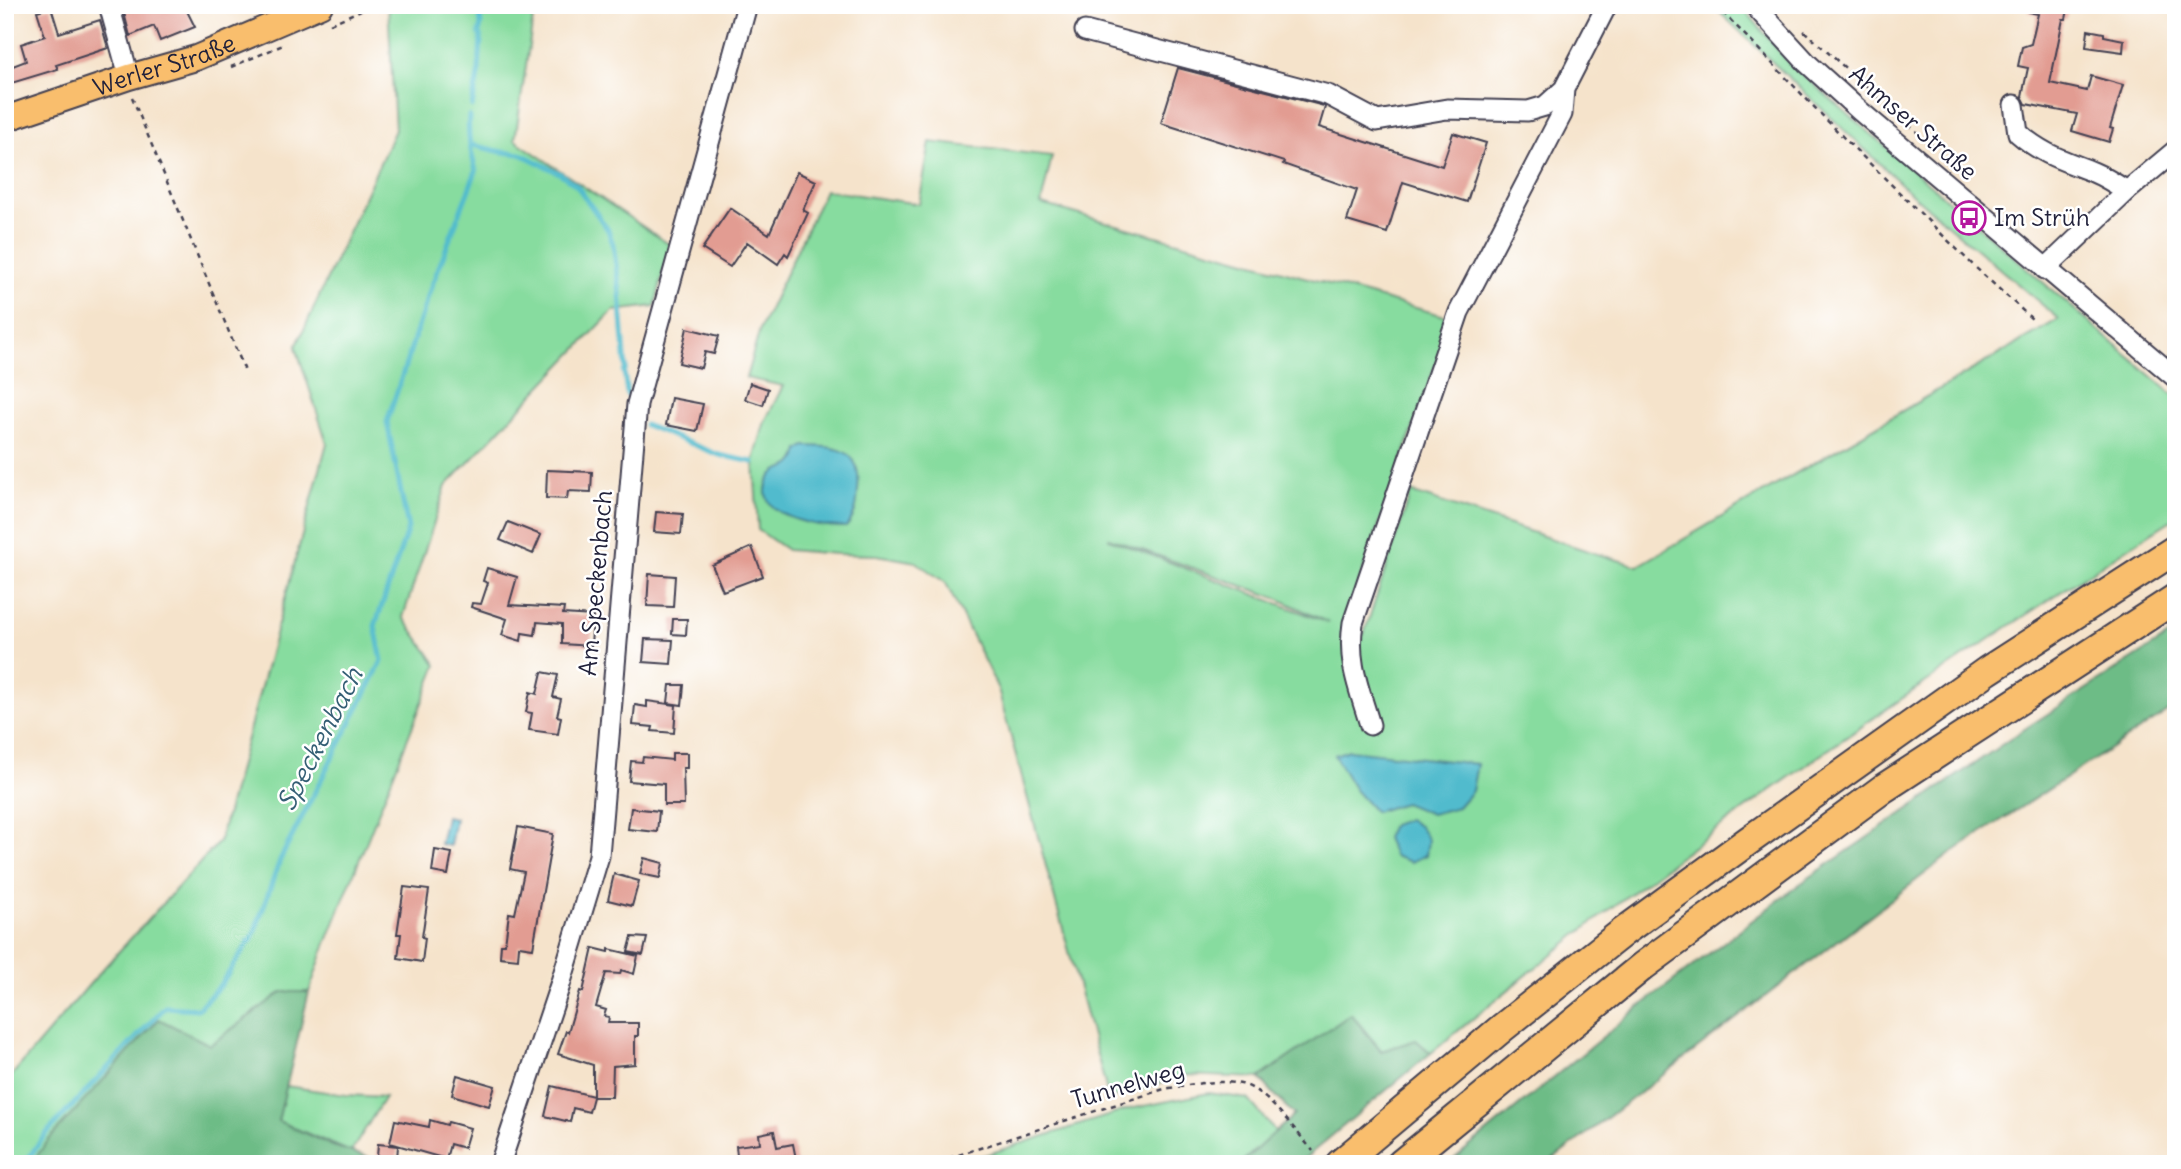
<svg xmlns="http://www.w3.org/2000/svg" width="2181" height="1169" font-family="Delius,sans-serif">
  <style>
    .green { fill: #87dc9f; stroke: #547f6d; stroke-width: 2; fill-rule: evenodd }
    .forest { fill: #6dbc86; stroke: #486f60; stroke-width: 2 }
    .water { fill: #51bbcd; stroke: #3a6e84; stroke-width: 2 }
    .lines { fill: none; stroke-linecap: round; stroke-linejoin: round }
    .stream { stroke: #51bbcd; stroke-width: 5 }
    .building { fill: #e29c92 }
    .minor-casing { stroke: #423f51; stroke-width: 23 }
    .major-casing { stroke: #423f51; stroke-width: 28 }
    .highway-casing { stroke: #423f51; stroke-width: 32 }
    .path { stroke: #423f51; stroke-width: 2.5; stroke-dasharray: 5 5; stroke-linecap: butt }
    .minor { stroke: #fff; stroke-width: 19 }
    .major { stroke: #f9be6d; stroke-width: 24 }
    .highway { stroke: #f9be6d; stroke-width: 28 }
    .labels { text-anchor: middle; stroke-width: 5; stroke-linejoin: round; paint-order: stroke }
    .street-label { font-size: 24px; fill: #22223b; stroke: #fff }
    .poi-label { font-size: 24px; fill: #22223b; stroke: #fff; text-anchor: start }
    .water-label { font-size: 26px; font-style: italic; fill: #355f75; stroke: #fff }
  </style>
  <rect width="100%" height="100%" fill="#fff"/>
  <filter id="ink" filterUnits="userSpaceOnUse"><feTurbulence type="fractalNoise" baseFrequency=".0143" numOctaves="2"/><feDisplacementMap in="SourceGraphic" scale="14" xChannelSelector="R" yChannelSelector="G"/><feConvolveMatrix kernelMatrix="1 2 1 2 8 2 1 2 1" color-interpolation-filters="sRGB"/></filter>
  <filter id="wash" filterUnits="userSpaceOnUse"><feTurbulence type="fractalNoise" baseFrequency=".00686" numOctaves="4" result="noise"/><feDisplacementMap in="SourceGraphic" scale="28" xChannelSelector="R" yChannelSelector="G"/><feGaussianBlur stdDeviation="1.57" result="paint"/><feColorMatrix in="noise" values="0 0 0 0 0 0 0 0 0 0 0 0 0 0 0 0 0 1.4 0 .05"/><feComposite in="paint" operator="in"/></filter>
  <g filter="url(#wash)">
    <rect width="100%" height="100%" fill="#f5e3cb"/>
    <!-- green -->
    <path class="green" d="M388,5H535L515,140L670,245L655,306L613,311L446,486L403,617L437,665L323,951L309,992H282L210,1045L51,1137L31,1164H5V1083L101,971L219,842L327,443L296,347L395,130Z
      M1712,5H1741L1789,63L2176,397V517C1982,642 1792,770 1609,910C1548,956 1490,1005 1431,1053L1416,1040L1382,1051L1351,1015L1259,1078L1184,1075L1109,1099L998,689L946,583L916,562L877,555L836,554L787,550L758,530L754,460L765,421L783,386L746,378L760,329L825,190L919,204L930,142L1052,156L1041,204L1452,318L1343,628L1364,634L1411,492L1594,553L1638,566L2059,319L1915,197ZM1109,538L1279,599L1329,623L1109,539Z
      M286,1086L346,1095L385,1097L351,1152L278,1121Z
      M1209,1093L1248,1099L1276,1132L1240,1164H957L1129,1109Z"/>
    <!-- forest -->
    <path class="forest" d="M2176,631V706L1957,849L1547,1164H1448L1638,1008L1797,886L2026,728Z
      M282,992H309L278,1121L333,1146L389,1164H31L51,1137L159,1019L210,1045Z
      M1351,1014L1381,1051L1416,1040L1431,1053L1298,1164H1240L1294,1115L1259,1078Z"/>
    <!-- water -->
    <path class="water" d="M805,446C840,446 862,450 858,490C857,504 856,516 846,527C822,528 748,517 770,478C778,463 794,474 799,450Z
      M1349,750L1477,764L1472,791L1458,807L1431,814L1404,803L1375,812L1355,790L1334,755Z
      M446,816L455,818L450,846L440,844Z
      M1408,819L1420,827L1428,840L1426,855L1411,862L1394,856L1386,838L1392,825Z"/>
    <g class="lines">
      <!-- stream -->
      <path class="stream" d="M472,106L479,70L481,37L479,33L481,25L479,5
        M472,145L502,152L521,154L561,174L577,186L608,230L613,244L620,293L626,369L624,372L627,394L630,398
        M645,425L719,455L753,462
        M24,1164L45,1135L165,1007L198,1009L222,983L254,934L280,860L382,661L375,626L408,528L387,422L430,290L476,171C471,152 467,136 469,116"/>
    </g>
    <g id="blocks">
      <!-- building -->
      <path class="building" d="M122,5H184L195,27L160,41L154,26L130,36Z
        M2029,5H2069L2066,19H2063L2050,83L2087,91L2091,76L2123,85L2110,128L2113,129L2109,142L2072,131L2077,114L2026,104L2022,96L2028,68L2018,66L2022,47L2031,44L2038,14L2028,12Z
        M51,7L59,33L100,20L108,48L56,65L58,69L5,85V69L26,61L21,44L45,36L37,11Z
        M2088,30L2104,33V36L2124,40L2123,52L2086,47Z
        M1178,68L1324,106L1325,107L1319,127L1442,166L1453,133L1486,143L1467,202L1403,182L1387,233L1347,221L1357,190L1283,164L1284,162L1161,123Z
        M797,172L816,181L803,210L808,213L788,256L785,253L778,264L747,242L730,267L702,249L730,208L769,234Z
        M687,328L719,336L714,354L705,352L701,368L679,363Z
        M750,383L768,389L763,405L745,399Z
        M671,398L703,404L697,431L666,425Z
        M547,470L592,472L591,492L568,491L567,499L546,498Z
        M656,512L683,514L681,534L654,532Z
        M508,522L541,535L533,554L500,540Z
        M752,547L763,576L723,591L712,565Z
        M487,568L517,577L509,605L564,608L563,614L593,616L591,646L562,644V624L537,622L535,635L522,633L521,641L502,635L507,619L471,607L472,603L481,604L488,583L483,581Z
        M649,574L675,576L673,607L647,606Z
        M673,619H687L686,635L672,634Z
        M645,639L673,640L671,664L643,662Z
        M542,672L558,675L553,697L561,699L557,716L561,717L558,734L529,730L532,713L526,712L530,692L537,694Z
        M670,685H684L682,705L668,703Z
        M647,701L676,705L674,733L652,731L653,727L633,725L635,705L647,707Z
        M672,753H687V768H683L684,805H664V784L629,781L631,761L642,762L643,757L672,760Z
        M631,808L659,811L657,832L628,829Z
        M518,827L553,834L533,948L519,946L518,959L500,957L501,944H505L509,913L515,914L524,872L510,869Z
        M435,850L452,853L448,875L432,872Z
        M644,858L663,863L660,878L640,874Z
        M614,874L639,881L632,906L608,900Z
        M404,887L429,890L422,937L425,938L422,962L398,958L401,934H397Z
        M632,937L647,938L643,955L628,952Z
        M593,948L609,952V949L638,956L634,974L621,970L620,974L606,973L596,1007L606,1010L604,1016L609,1017L608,1023H638V1036H635V1064L613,1066L612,1097H593L589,1112L573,1108L570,1122L545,1116L552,1086L593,1096V1065L558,1054L566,1031L568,1032L580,991L583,992Z
        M457,1075L495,1086L489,1106L452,1095Z
        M395,1120L429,1127L430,1120L447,1125L448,1122L470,1128L464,1148L450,1144L446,1159L390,1143Z
        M774,1131L777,1147L793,1144L797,1164H738L736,1146L760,1143L759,1134Z
        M378,1144L398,1146L397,1159L377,1157Z"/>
    </g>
  </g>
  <g filter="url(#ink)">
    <use href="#blocks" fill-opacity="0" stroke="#423f51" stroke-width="2"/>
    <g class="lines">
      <defs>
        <path id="minor" d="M109,5L129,77
          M1754,5L1807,63L1860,111L2176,378
          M1085,31L1328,95L1377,121L1447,109L1528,111L1545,106L1564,89
          M2014,105L2018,133C2043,155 2063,160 2093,172C2105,177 2116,184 2127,191
          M2045,269L2127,191L2176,150
          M1370,725C1359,688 1347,662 1353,623L1459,312L1562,114L1564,89L1607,5
          M500,1164L560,985L599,856L637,404L747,5"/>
        <g id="major">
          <path id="s1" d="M5,119L129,77L196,58L320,5"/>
        </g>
        <path id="highway" d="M1340,1164L1502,1028L1623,932L1748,841L1987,671L2176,549
          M1401,1164L1643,966L1884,788L2176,598"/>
      </defs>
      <!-- minor casing -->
      <use href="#minor" class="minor-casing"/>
      <!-- major casing -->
      <use href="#major" class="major-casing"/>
      <!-- highway casing -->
      <use href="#highway" class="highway-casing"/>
      <!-- path -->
      <path class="path" d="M1716,5L1844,138L1975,267L2033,320
        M330,24L372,5
        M1804,31L1955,166
        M231,67L283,45
        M132,97L245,371
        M930,1164L1164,1089C1189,1085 1216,1079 1241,1084C1265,1088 1297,1133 1313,1151"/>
      <!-- minor -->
      <use href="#minor" class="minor"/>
      <!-- major -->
      <use href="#major" class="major"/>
      <!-- highway -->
      <use href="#highway" class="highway"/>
    </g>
  </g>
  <!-- icons -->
  <defs>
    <symbol id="bus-ring" viewBox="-11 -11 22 22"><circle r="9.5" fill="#fff" stroke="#b5179e" stroke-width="1.5"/><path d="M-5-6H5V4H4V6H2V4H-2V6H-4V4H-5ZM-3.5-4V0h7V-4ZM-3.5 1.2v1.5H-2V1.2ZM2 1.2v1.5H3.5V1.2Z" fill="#b5179e"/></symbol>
  </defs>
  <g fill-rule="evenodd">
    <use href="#bus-ring" x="1950" y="199" width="38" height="38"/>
  </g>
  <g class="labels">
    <!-- street labels -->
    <g class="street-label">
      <text dy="8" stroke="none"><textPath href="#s1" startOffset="168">Werler Straße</textPath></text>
      <text transform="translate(1913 123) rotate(41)" y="8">Ahmser Straße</text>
      <text transform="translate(596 583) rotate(-85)" y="8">Am Speckenbach</text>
      <text transform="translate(1128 1085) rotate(-16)" y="8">Tunnelweg</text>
    </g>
    <!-- poi labels -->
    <g class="poi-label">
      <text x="1994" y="226">Im Strüh</text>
    </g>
    <!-- water labels -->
    <g class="water-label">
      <text transform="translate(320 739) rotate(-63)" y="9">Speckenbach</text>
    </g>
  </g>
  <!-- margin -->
  <rect width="2181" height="1169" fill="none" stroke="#fff" stroke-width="28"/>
</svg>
